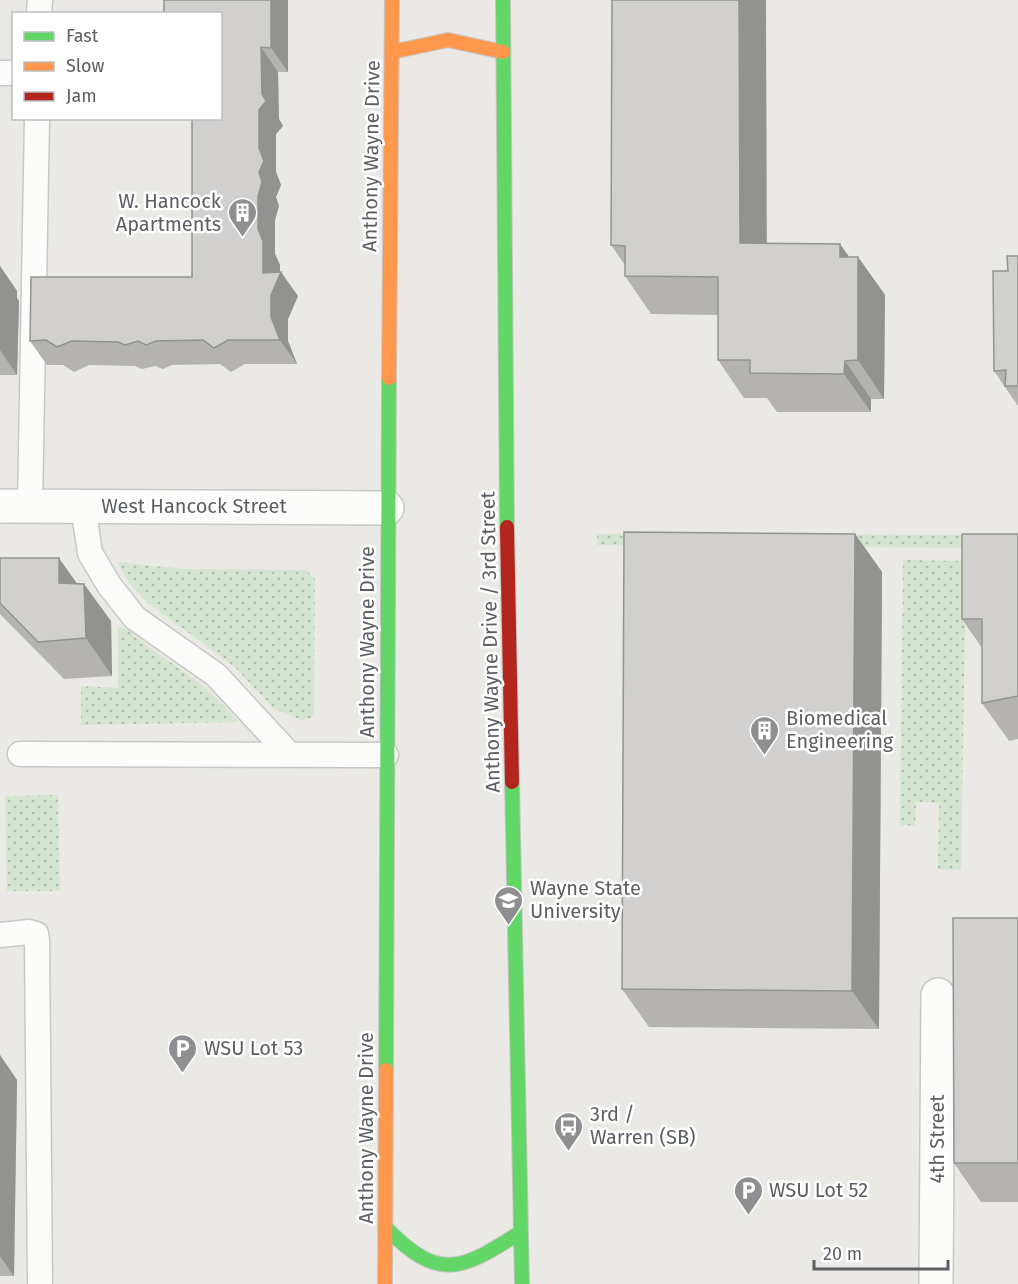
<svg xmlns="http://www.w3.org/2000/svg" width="1018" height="1284" font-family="'Fira Sans',sans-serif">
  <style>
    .green { fill: url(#green-dots) }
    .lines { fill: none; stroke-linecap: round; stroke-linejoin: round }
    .lane-casing { stroke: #c7c7c7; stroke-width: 27 }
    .street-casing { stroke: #c7c7c7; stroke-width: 36 }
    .fast-casing { stroke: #c7c7c6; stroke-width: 16 }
    .slow-casing { stroke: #c7c7c6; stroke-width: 16 }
    .jam-casing { stroke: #c7c7c6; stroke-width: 16 }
    .lane { stroke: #fcfcfb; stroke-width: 24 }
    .street { stroke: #fcfcfb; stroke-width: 33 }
    .fast { stroke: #63d668; stroke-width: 14 }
    .slow { stroke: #ff974d; stroke-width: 14 }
    .jam { stroke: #b3261e; stroke-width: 14 }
    .wall { fill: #b4b3b1 }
    .shaded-wall { fill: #929290 }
    .building { fill: #d1d0ce; stroke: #929290; stroke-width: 1.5 }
    .labels { text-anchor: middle; stroke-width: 5; stroke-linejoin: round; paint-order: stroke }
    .street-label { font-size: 20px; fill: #5b5f62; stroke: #fff }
    .poi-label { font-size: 20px; fill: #5b5f62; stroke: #fff; text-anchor: start }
  </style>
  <defs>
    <pattern id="green-dots" width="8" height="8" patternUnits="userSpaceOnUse" patternTransform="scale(1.5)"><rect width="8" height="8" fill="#d5e5d1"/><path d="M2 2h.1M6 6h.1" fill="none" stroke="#b0bdad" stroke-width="1.8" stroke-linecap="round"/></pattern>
  </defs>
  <rect width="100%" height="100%" fill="#eae9e5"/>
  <!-- green -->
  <path class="green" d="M597,534L1018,535L983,548L597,545Z
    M903,560L966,561L961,870L938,869L939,803L916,802L915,826L900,825Z
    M117,562L183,569L306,570L315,579L314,712L311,718L302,720L273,708L235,667L148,603L131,585Z
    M118,627C128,628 133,635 141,641C174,666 213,688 238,722L81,725V686L118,688Z
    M58,795L60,891H7L5,796Z"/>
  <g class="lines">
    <defs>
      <path id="lane" d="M39,14L40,0
        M0,73H14
        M30,506L37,118
        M83,506L90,553L109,585L135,618L216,675L289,754
        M20,754L386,755
        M0,935L29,932L36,934L37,940L40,1284"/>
      <path id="street" d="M0,506L387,508
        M936,1284L938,995"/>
      <path id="fast" d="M503,0L507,527
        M512,782L522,1284
        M386,1070L389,378
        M385,1227C440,1283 461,1270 521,1232"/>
      <path id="slow" d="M392,52L448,40L503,52
        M389,378L392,0
        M385,1284L386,1070"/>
      <path id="jam" d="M507,527L512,782"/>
    </defs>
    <!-- lane casing -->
    <use href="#lane" class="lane-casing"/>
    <!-- street casing -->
    <use href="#street" class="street-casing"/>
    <!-- fast casing -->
    <use href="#fast" class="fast-casing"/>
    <!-- slow casing -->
    <use href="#slow" class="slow-casing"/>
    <!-- jam casing -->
    <use href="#jam" class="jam-casing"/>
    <!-- lane -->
    <use href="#lane" class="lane"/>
    <!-- street -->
    <use href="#street" class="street"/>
    <!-- fast -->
    <use href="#fast" class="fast"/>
    <!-- slow -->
    <use href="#slow" class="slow"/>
    <!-- jam -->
    <use href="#jam" class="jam"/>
  </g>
  <!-- wall -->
  <path class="wall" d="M164,0H288V72H278L279,119L283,126L276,134V172L281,185L276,197L279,206L275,220V254L280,265V272L298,296L288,319V341L297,364H245L231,372L220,364L172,365L163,369L155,366L142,369L135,366L89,365L74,372L63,365H47L30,341L192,277L220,14Z
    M767,243L849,257H858L885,295L884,399H871V412H777L767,398H744L718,360V315L651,314L625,276V265L611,245Z
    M1018,256V406L994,371L1008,271Z
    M0,266L17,291V298L19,301L17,375H0Z
    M855,534L882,572L879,1029L649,1027L622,989Z
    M1018,534V739L1009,741L982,703V648L962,619Z
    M0,558L77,584L111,621L112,676L64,679L0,614Z
    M1018,918V1202H981L954,1163Z
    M0,1055L17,1080L14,1276H0Z"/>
  <!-- shaded-wall -->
  <path class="shaded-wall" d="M271,0H288V72L271,48Z
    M739,0H766L767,281L740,243Z
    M261,47L278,72L279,119L283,126L276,134V172L281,185L276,197L279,206L275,220V254L280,265V275L281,272L298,296L288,319V341L297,364L280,340L271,317L263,273L258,229L259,110L262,94Z
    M840,244L858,269V257L885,295L884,399L858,360L840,257Z
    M0,266L17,291V298L19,301L17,375L0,350Z
    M845,361L871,399V412L844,374Z
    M855,534L882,572L879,1029L852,991Z
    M59,558L85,595L59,583Z
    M84,584L111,621L112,676L86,638Z
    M0,1055L17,1080L14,1276L0,1256Z"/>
  <!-- building -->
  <path class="building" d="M164,0H271V48L261,47L262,94L266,101L259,110V148L264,161L259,172L262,182L258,196V229L263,241V273L281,272L271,295V317L280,340H228L214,348L203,340L156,341L146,345L138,341L125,345L118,342L72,341L57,347L46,340L30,341L31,277H192V118H220V14H164Z
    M612,0H739L740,243L840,244V257H858V360L845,361L844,374L750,373V360H718V277L625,276V246L611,245Z
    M1007,256H1018V386H1005L1006,370L994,371L993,271H1008Z
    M624,532L855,534L852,991L622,989Z
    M962,534H1018V696L982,703V619H962Z
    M0,558H59V583L84,584L86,638L38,642L0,603Z
    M953,918H1018V1163H954Z"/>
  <!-- icons -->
  <defs>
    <symbol id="building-pin" viewBox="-11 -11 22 30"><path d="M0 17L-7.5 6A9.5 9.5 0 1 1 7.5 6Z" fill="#8d8f90" stroke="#fff"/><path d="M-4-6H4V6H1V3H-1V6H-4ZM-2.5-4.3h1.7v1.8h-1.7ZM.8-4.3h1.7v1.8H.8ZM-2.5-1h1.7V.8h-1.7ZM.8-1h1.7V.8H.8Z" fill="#fff"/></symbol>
    <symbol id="university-pin" viewBox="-11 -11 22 30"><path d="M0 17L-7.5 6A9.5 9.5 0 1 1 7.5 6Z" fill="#8d8f90" stroke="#fff"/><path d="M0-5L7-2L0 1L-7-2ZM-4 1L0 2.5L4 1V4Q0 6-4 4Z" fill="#fff"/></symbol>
    <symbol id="parking-pin" viewBox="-11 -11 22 30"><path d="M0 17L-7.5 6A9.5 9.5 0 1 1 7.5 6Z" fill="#8d8f90" stroke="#fff"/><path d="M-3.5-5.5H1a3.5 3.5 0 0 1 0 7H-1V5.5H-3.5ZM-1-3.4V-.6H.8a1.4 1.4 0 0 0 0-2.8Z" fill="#fff"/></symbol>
    <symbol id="bus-pin" viewBox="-11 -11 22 30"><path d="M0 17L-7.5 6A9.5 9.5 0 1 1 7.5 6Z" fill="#8d8f90" stroke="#fff"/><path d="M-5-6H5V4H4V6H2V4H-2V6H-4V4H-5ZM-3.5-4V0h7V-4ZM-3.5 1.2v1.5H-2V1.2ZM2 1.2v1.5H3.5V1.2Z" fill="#fff"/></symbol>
  </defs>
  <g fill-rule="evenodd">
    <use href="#building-pin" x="226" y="196" width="33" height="45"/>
    <use href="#building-pin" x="748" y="714" width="33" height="45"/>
    <use href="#university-pin" x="492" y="884" width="33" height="45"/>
    <use href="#parking-pin" x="166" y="1032" width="33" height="45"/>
    <use href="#bus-pin" x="552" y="1110" width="33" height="45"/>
    <use href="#parking-pin" x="732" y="1174" width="33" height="45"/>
  </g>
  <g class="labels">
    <!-- street labels -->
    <g class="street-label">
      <text transform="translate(371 156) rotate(-89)" y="7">Anthony Wayne Drive</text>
      <text x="194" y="513">West Hancock Street</text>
      <text transform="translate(367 642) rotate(-90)" y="7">Anthony Wayne Drive</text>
      <text transform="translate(490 642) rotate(-91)" y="7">Anthony Wayne Drive / 3rd Street</text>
      <text transform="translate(366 1128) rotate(-90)" y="7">Anthony Wayne Drive</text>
      <text transform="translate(937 1139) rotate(-90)" y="7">4th Street</text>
    </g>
    <!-- poi labels -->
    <g class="poi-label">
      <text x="221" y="208" text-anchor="end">W. Hancock<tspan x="221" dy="23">Apartments</tspan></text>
      <text x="786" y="725">Biomedical<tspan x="786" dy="23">Engineering</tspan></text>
      <text x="530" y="895">Wayne State<tspan x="530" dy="23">University</tspan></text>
      <text x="204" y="1055">WSU Lot 53</text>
      <text x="590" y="1121">3rd /<tspan x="590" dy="23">Warren (SB)</tspan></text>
      <text x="769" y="1197">WSU Lot 52</text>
    </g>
  </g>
  <!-- legend -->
  <rect x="12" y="12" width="210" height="108" fill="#ffffff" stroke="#bdbfc0" stroke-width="1.5"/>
  <rect x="24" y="32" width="30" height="9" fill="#63d668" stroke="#bdbfc0" stroke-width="1.5"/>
  <text x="66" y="42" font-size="18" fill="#5b5f62">Fast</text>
  <rect x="24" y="62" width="30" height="9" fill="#ff974d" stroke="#bdbfc0" stroke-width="1.5"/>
  <text x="66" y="72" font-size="18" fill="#5b5f62">Slow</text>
  <rect x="24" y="92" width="30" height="9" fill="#b3261e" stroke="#bdbfc0" stroke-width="1.5"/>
  <text x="66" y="102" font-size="18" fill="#5b5f62">Jam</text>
  <!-- scale -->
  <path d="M814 1260v9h134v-9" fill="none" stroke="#5b5f62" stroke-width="3"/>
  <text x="823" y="1260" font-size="18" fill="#5b5f62" stroke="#ffffff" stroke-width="4.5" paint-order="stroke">20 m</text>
</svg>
